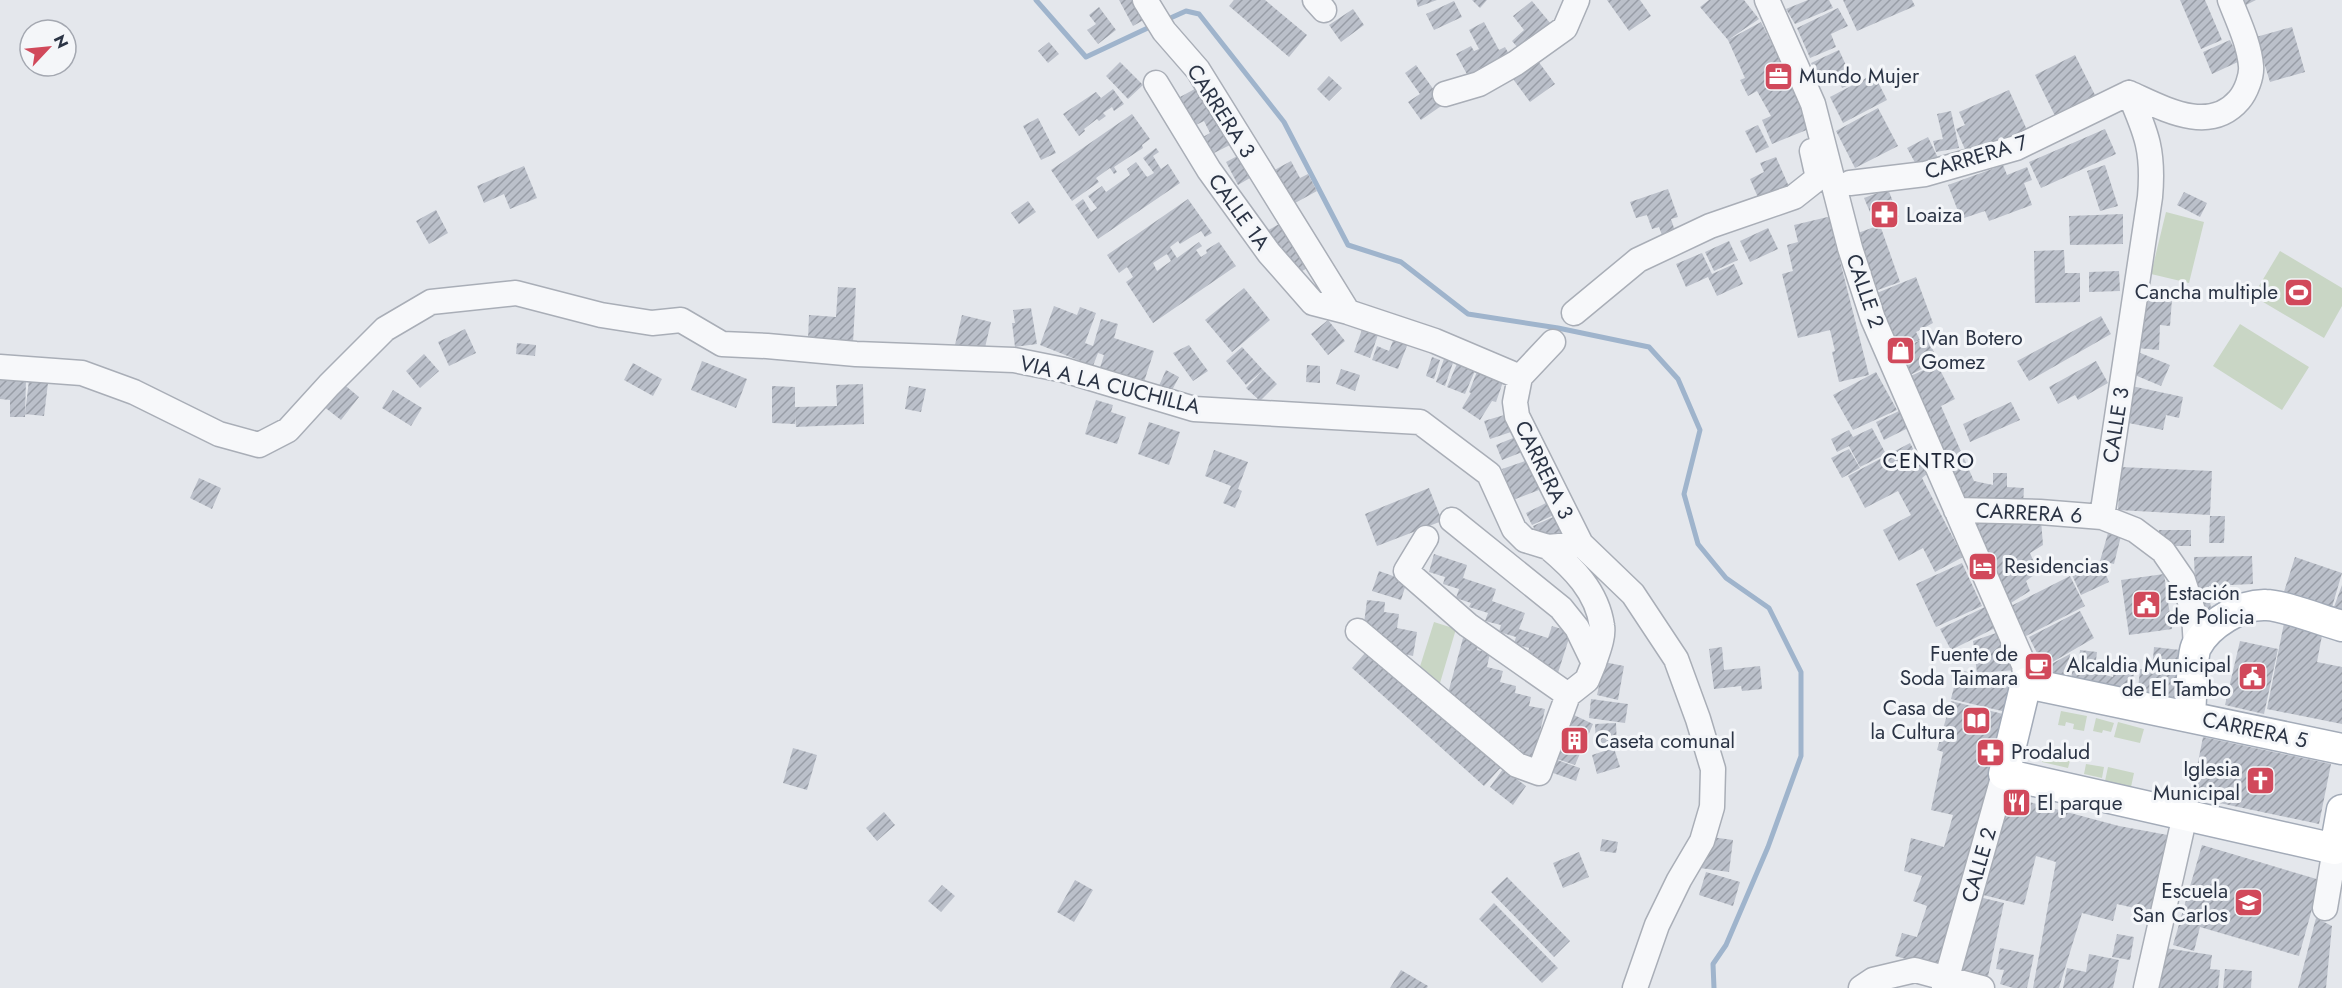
<svg xmlns="http://www.w3.org/2000/svg" width="2342" height="988" font-family="Jost,sans-serif">
  <style>
    .park { fill: #c9d6c5 }
    .lines { fill: none; stroke-linecap: round; stroke-linejoin: round }
    .stream { stroke: #9fb4cc; stroke-width: 5 }
    .building { fill: url(#building-hatch); fill-rule: evenodd }
    .minor-casing { stroke: #a9aeb7; stroke-width: 27 }
    .major-casing { stroke: #a3abb8; stroke-width: 33 }
    .minor { stroke: #f7f8fa; stroke-width: 24 }
    .major { stroke: #fff; stroke-width: 30 }
    .labels { text-anchor: middle; stroke-width: 6; stroke-linejoin: round; paint-order: stroke }
    .poi-label { font-size: 21px; fill: #2b3445; stroke: #f4f6f9; text-anchor: start }
    .street-label { font-size: 21px; fill: #2b3445; stroke: #f4f6f9 }
    .neighbourhood-label { font-size: 22px; letter-spacing: 1.5px; fill: #1d2536; stroke: #f4f6f9 }
  </style>
  <defs>
    <pattern id="building-hatch" width="6" height="6" patternUnits="userSpaceOnUse" patternTransform="scale(1.5)"><rect width="6" height="6" fill="#bbc0ca"/><path d="M-1 1l2-2M0 6l6-6M5 7l2-2" fill="none" stroke="#989da6"/></pattern>
  </defs>
  <rect width="100%" height="100%" fill="#e4e7ec"/>
  <!-- park -->
  <path class="park" d="M2166,212L2204,222L2189,283L2151,274Z
    M2280,251L2342,288V306L2324,338L2253,296Z
    M2240,324L2309,367L2282,410L2213,366Z
    M1434,622L1456,629L1440,683L1417,676Z
    M2061,711L2087,716L2084,731L2073,729L2074,724L2066,722L2065,726L2058,725Z
    M2096,718L2114,723L2111,732L2103,730L2102,733L2093,731Z
    M2118,722L2144,729L2140,743L2114,737Z
    M2045,747L2072,753L2068,768L2042,762Z
    M2086,764L2104,767L2102,778L2084,774Z
    M2108,767L2134,773L2131,787L2105,781Z"/>
  <g class="lines">
    <!-- stream -->
    <path class="stream" d="M1036,0L1086,57L1152,26
      M1166,20L1186,11L1199,14L1284,122L1348,245L1401,262L1468,314L1558,328L1649,347L1678,379L1700,430L1684,494L1698,544L1726,578L1769,608L1801,672V756L1768,847L1726,945L1713,964L1714,988"/>
  </g>
  <!-- building -->
  <path class="building" d="M1119,0H1137L1147,18L1133,26Z
    M1234,0H1265L1307,35L1289,57L1229,6Z
    M1416,0H1437L1418,7Z
    M1472,0H1487L1480,8Z
    M1607,0H1640L1651,16L1629,31Z
    M1709,0H1744L1759,19L1728,40L1700,7Z
    M1808,0H1829L1833,8L1795,24L1786,9Z
    M1843,0H1912L1915,6L1857,31Z
    M2180,0H2205L2222,40L2201,49Z
    M2241,0H2256L2244,6Z
    M1454,1L1462,17L1434,30L1426,14Z
    M1532,1L1551,24L1519,49L1512,41L1524,30L1513,16Z
    M1099,7L1116,30L1098,44L1087,30L1096,24L1089,15Z
    M1838,8L1848,26L1831,34L1836,47L1810,58L1797,28Z
    M1353,9L1364,25L1341,42L1329,25Z
    M1484,22L1499,50L1505,47L1510,56L1469,78L1456,54L1471,46L1474,51L1479,49L1469,30Z
    M1761,22L1801,102L1809,129L1772,144L1762,120L1771,116L1757,91L1748,96L1740,80L1745,78L1728,40Z
    M2292,27L2305,72L2270,82L2256,37Z
    M2230,40L2240,61L2212,74L2203,52Z
    M1049,42L1059,54L1048,63L1038,51Z
    M1839,50L1854,83L1842,88L1838,79L1821,86L1811,63Z
    M2075,55L2099,103L2058,122L2035,75Z
    M1535,57L1555,84L1530,102L1510,75Z
    M1120,62L1143,85L1128,99L1106,76Z
    M1416,65L1444,104L1421,120L1408,102L1420,94L1405,73Z
    M1874,74L1887,100L1843,123L1830,97Z
    M1329,76L1342,88L1329,101L1317,89Z
    M1204,84L1234,143L1212,154L1203,137L1210,133L1204,121L1194,126L1180,97Z
    M1113,89L1124,104L1114,111L1112,107L1103,113L1106,116L1099,121L1097,119L1084,129L1085,131L1079,136L1063,114L1096,92L1101,98Z
    M2009,90L2027,130L1968,156L1956,129L1965,125L1959,112Z
    M1878,108L1898,146L1855,168L1836,131Z
    M1951,111L1959,148L1936,152L1933,141L1943,139L1937,114Z
    M1132,114L1150,139L1142,145L1143,148L1114,167L1117,172L1114,174L1110,168L1096,178L1099,182L1072,201L1051,170Z
    M1038,118L1056,153L1041,160L1023,126Z
    M1758,125L1769,147L1756,153L1745,131Z
    M2105,129L2116,154L2041,188L2029,162Z
    M1928,137L1938,158L1918,168L1907,148Z
    M1156,148L1159,152L1153,156L1161,169L1168,164L1180,183L1098,239L1075,205L1083,199L1091,212L1097,208L1088,196L1102,186L1106,192L1130,175L1127,169L1136,162L1147,177L1154,173L1143,158Z
    M1243,153L1255,175L1238,185L1226,162Z
    M1776,157L1790,189L1760,202L1750,179L1764,172L1760,163Z
    M1291,161L1300,178L1308,174L1317,191L1286,208L1267,174Z
    M2003,165L2007,175L2027,167L2032,180L2024,183L2032,205L1989,221L1985,211L1961,219L1948,185Z
    M2105,165L2118,206L2100,211L2087,171Z
    M524,166L537,198L510,209L504,194L484,203L477,186Z
    M1668,189L1678,217L1671,219L1676,234L1663,238L1659,227L1652,229L1647,215L1636,218L1630,202Z
    M1888,189L1899,217L1880,225L1876,215L1872,217L1864,198Z
    M2184,192L2207,203L2200,217L2177,205Z
    M1188,199L1212,233L1205,237L1201,231L1180,244L1178,241L1170,247L1177,258L1199,242L1202,246L1196,250L1201,257L1207,253L1206,250L1219,242L1236,266L1153,323L1126,282L1133,277L1127,267L1119,273L1107,255ZM1167,254L1171,261L1157,271L1153,263Z
    M1028,201L1036,212L1019,224L1011,213Z
    M436,210L448,233L429,244L416,221Z
    M2123,214V244L2070,245L2069,216Z
    M1836,215L1850,259L1840,261L1869,375L1839,382L1832,352L1835,351L1830,330L1798,338L1782,274L1793,271L1787,245L1798,242L1794,225Z
    M1286,220L1312,265L1292,277L1265,232Z
    M1880,225L1900,282L1875,291L1855,234Z
    M1768,228L1778,249L1750,262L1740,241Z
    M1729,241L1738,260L1714,271L1705,252Z
    M2064,250L2065,273H2080V302L2035,303L2034,251Z
    M1702,253L1712,274L1734,264L1743,284L1717,296L1708,277L1686,287L1676,264Z
    M2119,271L2120,291L2089,292V272Z
    M1916,277L1933,323L1916,332L1920,340L1894,350L1872,295Z
    M838,287L856,288L853,343L808,340L809,315L836,317Z
    M1244,288L1270,320L1232,352L1205,320Z
    M2141,297L2172,299L2170,326L2160,325L2159,350L2137,348Z
    M1054,306L1077,315L1080,307L1096,313L1085,343L1093,346L1101,319L1118,324L1114,338L1154,351L1143,385L1099,371L1104,355L1098,353L1093,366L1040,345Z
    M1031,308L1037,344L1015,347L1012,323H1015L1013,310Z
    M962,315L991,322L983,356L954,349Z
    M2101,316L2111,334L2029,381L2017,361Z
    M1328,320L1345,341L1328,355L1311,334Z
    M1364,324L1380,329L1370,358L1354,352Z
    M465,329L476,353L449,366L438,342Z
    M1396,333L1410,338L1398,369L1372,360L1377,346L1389,351Z
    M1927,337L1938,361L1906,377L1895,352Z
    M517,343L536,345L535,356L516,354Z
    M1189,345L1208,371L1193,381L1173,353Z
    M1242,347L1263,370L1246,385L1226,361Z
    M1448,347L1457,351L1445,386L1436,382Z
    M2138,352L2170,365L2161,386L2130,373Z
    M424,354L439,371L420,388L406,371Z
    M1432,357L1440,360L1434,379L1426,376Z
    M1459,359L1477,366L1465,394L1447,387Z
    M702,361L747,379L736,408L691,390Z
    M2096,361L2108,383L2078,400L2075,395L2058,404L2049,387Z
    M633,363L662,379L653,396L624,380Z
    M1937,364L1955,399L1941,406L1974,481L1993,485V473H2007V487L2024,488L2023,505L1959,504L1904,379Z
    M1307,365L1320,366V383L1306,382Z
    M1341,369L1360,375L1355,391L1336,384Z
    M1478,369L1504,379L1496,402L1492,401L1480,420L1462,408L1471,393L1469,392Z
    M1166,370L1179,377L1170,394L1158,388Z
    M1263,370L1277,384L1260,401L1246,388Z
    M1876,372L1897,410L1853,430L1833,395Z
    M0,378L26,379L25,417H10V400L0,399Z
    M29,380L48,383L44,416L25,414Z
    M341,382L359,397L341,420L323,406Z
    M863,384L864,424L796,427L795,416V424L772,423V386L795,387V407L837,406L836,385Z
    M2127,385L2183,397L2179,418L2166,415L2163,430L2119,421Z
    M909,386L926,389L921,412L905,409Z
    M393,390L422,408L411,426L382,408Z
    M1096,400L1113,405L1111,412L1126,417L1117,444L1085,434Z
    M2011,402L2020,420L1970,442L1963,424Z
    M1899,411L1908,428L1884,440L1876,422Z
    M1511,413L1517,430L1490,439L1484,421Z
    M1149,422L1180,432L1169,465L1138,454Z
    M1872,428L1886,454L1860,467L1849,446L1837,452L1831,439L1849,430L1853,437Z
    M1518,436L1525,451L1502,460L1496,445Z
    M1910,443L1927,474L1922,478L1963,557L1935,572L1923,548L1899,561L1883,530L1911,515L1898,491L1865,508L1848,476Z
    M1849,449L1860,468L1842,478L1831,458Z
    M1214,450L1248,462L1238,489L1242,491L1235,508L1223,503L1231,486L1205,476Z
    M1528,460L1539,490L1513,500L1502,469Z
    M2120,467L2212,471L2210,515L2118,510Z
    M199,478L221,488L212,509L190,498Z
    M1429,488L1442,521L1377,546L1365,514Z
    M1548,502L1554,515L1532,525L1526,513Z
    M1560,514L1568,531L1541,544L1533,526Z
    M2210,516H2225L2224,543H2209Z
    M2041,520L2043,545L2030,553L2038,572L2026,581L2030,591L2006,606L1975,524Z
    M2159,530H2191V546H2159Z
    M2108,533L2121,536L2114,564L2100,561Z
    M1434,554L1467,565L1463,578L1496,589L1492,601L1525,613L1519,629L1548,638L1552,626L1571,632L1557,676L1527,658L1529,648L1514,644L1516,637L1499,632L1501,625L1485,621L1488,613L1469,607L1471,603L1456,598L1459,589L1443,584L1445,577L1429,572Z
    M2252,556L2253,584L2209,586L2211,611H2196L2194,557Z
    M2295,557L2342,573L2330,614L2282,598Z
    M1962,563L1982,606L1936,627L1916,584Z
    M2101,563L2109,582L2081,595L2072,575Z
    M1379,571L1407,581L1401,600L1372,591Z
    M2164,574L2172,629L2129,635L2121,580Z
    M2070,576L2085,606L2026,636L2011,606Z
    M2342,585V619L2331,615Z
    M1367,600L1385,602L1384,612L1399,614L1397,628L1417,632L1413,656L1394,652L1395,646L1379,644L1381,633L1363,631Z
    M1993,603L2003,624L1951,650L1940,629Z
    M2080,611L2094,638L2044,667L2029,637Z
    M2284,623L2323,630L2317,662L2342,667V724L2267,709Z
    M2002,631L2016,670L1977,673L1973,641Z
    M1463,638L1479,642L1477,650L1490,653L1487,667L1503,671L1500,682L1516,686L1515,693L1531,697L1529,706L1545,709L1534,760L1519,756L1520,749L1504,745L1505,738L1488,734L1490,726L1473,722L1475,714L1461,710L1463,702L1447,697Z
    M2240,641L2278,649L2264,714L2225,705Z
    M1371,646L1504,764L1484,786L1352,668Z
    M1722,647L1724,670L1760,666L1762,689L1742,691L1741,686L1714,689L1709,649Z
    M2154,647L2180,650L2174,704L2137,700L2140,669L2152,670Z
    M2080,650L2097,652L2095,668L2078,667Z
    M2070,654L2068,685L2049,682L2042,669Z
    M1604,662L1624,666L1618,700L1597,695Z
    M2114,664L2135,668L2130,698L2070,686L2073,667L2113,677Z
    M1958,671L2013,676L2006,712L1951,699Z
    M1591,699L1628,704L1625,723L1589,718Z
    M1951,701L2007,715L1963,886L1951,915L1939,968L1895,956L1902,933L1917,937L1927,906L1913,901L1922,876L1904,871L1911,838L1944,847L1953,815L1931,810L1943,752L1937,750Z
    M1574,715L1593,724L1575,765L1554,758Z
    M1616,723L1617,747L1596,748L1595,724Z
    M2203,737L2331,764L2319,824L2191,797Z
    M793,748L817,755L807,790L783,783Z
    M1614,748L1620,767L1597,774L1592,755Z
    M1557,760L1580,768L1576,781L1553,773Z
    M1503,769L1526,786L1513,805L1490,787Z
    M2011,797L2119,826L2173,836L2156,913L2117,904L2113,921L2082,913L2059,988H2033L2056,862L2036,856L2024,905L1983,895Z
    M884,812L895,825L877,841L866,828Z
    M1704,836L1733,840L1729,872L1700,868Z
    M1602,839L1618,842L1616,853L1600,851Z
    M2202,845L2320,880L2299,956L2200,927L2194,951L2173,945Z
    M1579,852L1589,877L1563,888L1553,863Z
    M1706,872L1740,882L1733,906L1699,895Z
    M1507,877L1570,941L1554,957L1491,892Z
    M1075,880L1093,890L1074,922L1057,912Z
    M942,885L955,896L941,912L928,901Z
    M1979,897L2004,903L1987,981L1957,973Z
    M1494,903L1558,968L1542,983L1479,919Z
    M2316,918L2332,926L2326,988H2298Z
    M2117,934L2134,937L2130,960L2112,957Z
    M2000,948L2034,955L2027,988H2013L2000,984L2004,970L1996,969Z
    M2165,948L2212,955L2210,969L2220,970L2218,988H2159Z
    M2089,954L2119,960L2113,988H2063L2067,968L2086,972Z
    M2225,969L2252,971L2251,988H2223Z
    M1401,970L1428,986L1427,988H1390Z"/>
  <g class="lines">
    <defs>
      <path id="minor" d="M1145,0L1164,31L1198,70L1348,312L1435,341L1520,377L1515,402L1517,416L1581,544L1633,594L1676,659L1698,719L1713,769L1712,807L1702,841L1679,880L1657,925L1635,988
        M1315,0L1324,10
        M1767,0L1813,104L1850,248L1873,319L2024,665L2026,683
        M1156,83L1209,170L1269,253L1313,303L1348,312
        M2129,93C2163,108 2209,135 2239,100C2246,92 2252,76 2251,66C2249,43 2238,21 2230,0
        M1445,94L1479,84L1516,63L1565,28L1577,0
        M1850,183L1925,174L2016,148L2129,93
        M1574,313L1638,260L1710,226L1794,197L1818,178L1812,151
        M0,367L82,373L134,392L219,434L259,445L288,430L329,385L385,329L431,302L516,293L601,315L652,323L681,320L722,344L767,346L856,354L1014,360L1064,370L1194,409L1420,422L1489,474L1514,529L1525,540L1548,547L1581,544
        M1520,377L1553,342
        M1956,510L2040,512L2102,517L2135,530L2163,551L2183,580L2194,614L2196,648
        M2102,517L2150,197C2154,152 2147,134 2129,93
        M1426,538L1406,571L1468,625L1568,695
        M1548,547C1573,568 1597,591 1602,626C1604,637 1597,653 1594,663
        M1358,631L1517,765L1539,773L1568,695L1587,680L1594,663L1577,628L1561,608L1452,520
        M2325,908L2335,849
        M1861,988L1873,980L1915,970L1982,988
        M1944,988L2004,774
        M2146,988L2185,815"/>
      <path id="major" d="M2190,716C2191,703 2192,656 2196,647C2208,624 2241,604 2266,605C2282,605 2324,621 2342,626
        M2342,749L2026,683L2004,774L2335,849L2342,810"/>
    </defs>
    <!-- minor casing -->
    <use href="#minor" class="minor-casing"/>
    <!-- major casing -->
    <use href="#major" class="major-casing"/>
    <!-- minor -->
    <use href="#minor" class="minor"/>
    <!-- major -->
    <use href="#major" class="major"/>
  </g>
  <!-- icons -->
  <defs>
    <symbol id="office-square" viewBox="-11 -11 22 22"><rect x="-9" y="-9" width="18" height="18" rx="4" fill="#d1495b" stroke="#f4f6f9"/><path d="M-6-3h4V-5.5h4V-3h4V5H-6ZM-1-4.5V-3h2v-1.5ZM-6 0V1H6V0Z" fill="#fff"/></symbol>
    <symbol id="pharmacy-square" viewBox="-11 -11 22 22"><rect x="-9" y="-9" width="18" height="18" rx="4" fill="#d1495b" stroke="#f4f6f9"/><path d="M-2-6h4v4h4v4h-4v4h-4v-4h-4v-4h4Z" fill="#fff"/></symbol>
    <symbol id="stadium-square" viewBox="-11 -11 22 22"><rect x="-9" y="-9" width="18" height="18" rx="4" fill="#d1495b" stroke="#f4f6f9"/><path d="M0-5a6.5 5 0 1 0 0 10a6.5 5 0 1 0 0-10ZM-3.5-1.8h7v3.6h-7Z" fill="#fff"/></symbol>
    <symbol id="shop-square" viewBox="-11 -11 22 22"><rect x="-9" y="-9" width="18" height="18" rx="4" fill="#d1495b" stroke="#f4f6f9"/><path d="M-5-2.5h2.3a2.7 3.5 0 0 1 5.4 0H5L5.5 6h-11ZM-1.5-2.5h3a1.5 2.3 0 0 0-3 0Z" fill="#fff"/></symbol>
    <symbol id="hotel-square" viewBox="-11 -11 22 22"><rect x="-9" y="-9" width="18" height="18" rx="4" fill="#d1495b" stroke="#f4f6f9"/><path d="M-6-4.5h1.5V1H6V5H4.5V3h-9V5H-6ZM-4 0a1.8 1.8 0 1 1 3.6 0ZM.5 0V-2.5h3Q6-2.5 6 0Z" fill="#fff"/></symbol>
    <symbol id="civic-square" viewBox="-11 -11 22 22"><rect x="-9" y="-9" width="18" height="18" rx="4" fill="#d1495b" stroke="#f4f6f9"/><path d="M-.6-6.5H3V-4.5H.6V-3L4-1V1h2V6H-6V1h2V-1L-.6-3ZM-1.2 2.5V6h2.4V2.5Z" fill="#fff"/></symbol>
    <symbol id="cafe-square" viewBox="-11 -11 22 22"><rect x="-9" y="-9" width="18" height="18" rx="4" fill="#d1495b" stroke="#f4f6f9"/><path d="M-5.5-4.5H6V0H3Q3 3.5 0 3.5H-2.5Q-5.5 3.5-5.5 0ZM3-3.2v2h1.7v-2ZM-6 4.5H4V6H-6Z" fill="#fff"/></symbol>
    <symbol id="library-square" viewBox="-11 -11 22 22"><rect x="-9" y="-9" width="18" height="18" rx="4" fill="#d1495b" stroke="#f4f6f9"/><path d="M-6-4Q-3-5.5-.7-3.5V5Q-3 3-6 4ZM6-4Q3-5.5 .7-3.5V5Q3 3 6 4Z" fill="#fff"/></symbol>
    <symbol id="building-square" viewBox="-11 -11 22 22"><rect x="-9" y="-9" width="18" height="18" rx="4" fill="#d1495b" stroke="#f4f6f9"/><path d="M-4-6H4V6H1V3H-1V6H-4ZM-2.5-4.3h1.7v1.8h-1.7ZM.8-4.3h1.7v1.8H.8ZM-2.5-1h1.7V.8h-1.7ZM.8-1h1.7V.8H.8Z" fill="#fff"/></symbol>
    <symbol id="church-square" viewBox="-11 -11 22 22"><rect x="-9" y="-9" width="18" height="18" rx="4" fill="#d1495b" stroke="#f4f6f9"/><path d="M-1.2-6h2.4v3.5h3.3v2.4h-3.3V6h-2.4V-.1h-3.3v-2.4h3.3Z" fill="#fff"/></symbol>
    <symbol id="restaurant-square" viewBox="-11 -11 22 22"><rect x="-9" y="-9" width="18" height="18" rx="4" fill="#d1495b" stroke="#f4f6f9"/><path d="M-5-6h1v4h1v-4h1v4h1v-4h1v5L-1.5 .5V6h-2V.5L-5-1ZM5-6V6H3V1.5H1.5Q1.5-4 5-6Z" fill="#fff"/></symbol>
    <symbol id="university-square" viewBox="-11 -11 22 22"><rect x="-9" y="-9" width="18" height="18" rx="4" fill="#d1495b" stroke="#f4f6f9"/><path d="M0-5L7-2L0 1L-7-2ZM-4 1L0 2.5L4 1V4Q0 6-4 4Z" fill="#fff"/></symbol>
  </defs>
  <g fill-rule="evenodd">
    <use href="#office-square" x="1762" y="60" width="33" height="33"/>
    <use href="#pharmacy-square" x="1868" y="198" width="33" height="33"/>
    <use href="#stadium-square" x="2282" y="276" width="33" height="33"/>
    <use href="#shop-square" x="1884" y="334" width="33" height="33"/>
    <use href="#hotel-square" x="1966" y="550" width="33" height="33"/>
    <use href="#civic-square" x="2130" y="588" width="33" height="33"/>
    <use href="#cafe-square" x="2022" y="650" width="33" height="33"/>
    <use href="#civic-square" x="2236" y="660" width="33" height="33"/>
    <use href="#library-square" x="1960" y="704" width="33" height="33"/>
    <use href="#building-square" x="1558" y="724" width="33" height="33"/>
    <use href="#pharmacy-square" x="1974" y="736" width="33" height="33"/>
    <use href="#church-square" x="2244" y="764" width="33" height="33"/>
    <use href="#restaurant-square" x="2000" y="786" width="33" height="33"/>
    <use href="#university-square" x="2232" y="886" width="33" height="33"/>
  </g>
  <g class="labels">
    <!-- poi labels -->
    <g class="poi-label">
      <text x="1799" y="83">Mundo Mujer</text>
      <text x="1906" y="222">Loaiza</text>
      <text x="2278" y="299" text-anchor="end">Cancha multiple</text>
      <text x="1921" y="345">IVan Botero<tspan x="1921" dy="24">Gomez</tspan></text>
      <text x="2004" y="573">Residencias</text>
      <text x="2167" y="600">Estación<tspan x="2167" dy="24">de Policia</tspan></text>
      <text x="2018" y="661" text-anchor="end">Fuente de<tspan x="2018" dy="24">Soda Taimara</tspan></text>
      <text x="2231" y="672" text-anchor="end">Alcaldia Municipal<tspan x="2231" dy="24">de El Tambo</tspan></text>
      <text x="1955" y="715" text-anchor="end">Casa de<tspan x="1955" dy="24">la Cultura</tspan></text>
      <text x="1595" y="748">Caseta comunal</text>
      <text x="2011" y="759">Prodalud</text>
      <text x="2240" y="776" text-anchor="end">Iglesia<tspan x="2240" dy="24">Municipal</tspan></text>
      <text x="2037" y="810">El parque</text>
      <text x="2228" y="898" text-anchor="end">Escuela<tspan x="2228" dy="24">San Carlos</tspan></text>
    </g>
    <!-- street labels -->
    <g class="street-label">
      <text transform="translate(1221 111) rotate(57)" y="7">CARRERA 3</text>
      <text transform="translate(1976 157) rotate(-17)" y="7">CARRERA 7</text>
      <text transform="translate(1239 212) rotate(54)" y="7">CALLE 1A</text>
      <text transform="translate(1865 291) rotate(71)" y="7">CALLE 2</text>
      <text transform="translate(1110 385) rotate(14)" y="7">VIA A LA CUCHILLA</text>
      <text transform="translate(2116 425) rotate(-81)" y="7">CALLE 3</text>
      <text transform="translate(1544 470) rotate(64)" y="7">CARRERA 3</text>
      <text transform="translate(2029 513) rotate(3)" y="7">CARRERA 6</text>
      <text transform="translate(2255 730) rotate(12)" y="7">CARRERA 5</text>
      <text transform="translate(1979 865) rotate(-74)" y="7">CALLE 2</text>
    </g>
    <!-- neighbourhood labels -->
    <g class="neighbourhood-label">
      <text x="1929" y="468">CENTRO</text>
    </g>
  </g>
  <!-- north arrow -->
  <g transform="translate(48 48) rotate(64)"><circle r="28" fill="#f4f6f9" stroke="#a4a8b1" stroke-width="1.5"/>
  <path d="M0-4.5L10 22L0 15L-10 22Z" fill="#d1495b"/>
  <text y="-9" font-size="16" font-weight="bold" text-anchor="middle" fill="#2b3445">N</text>
  </g>
</svg>
